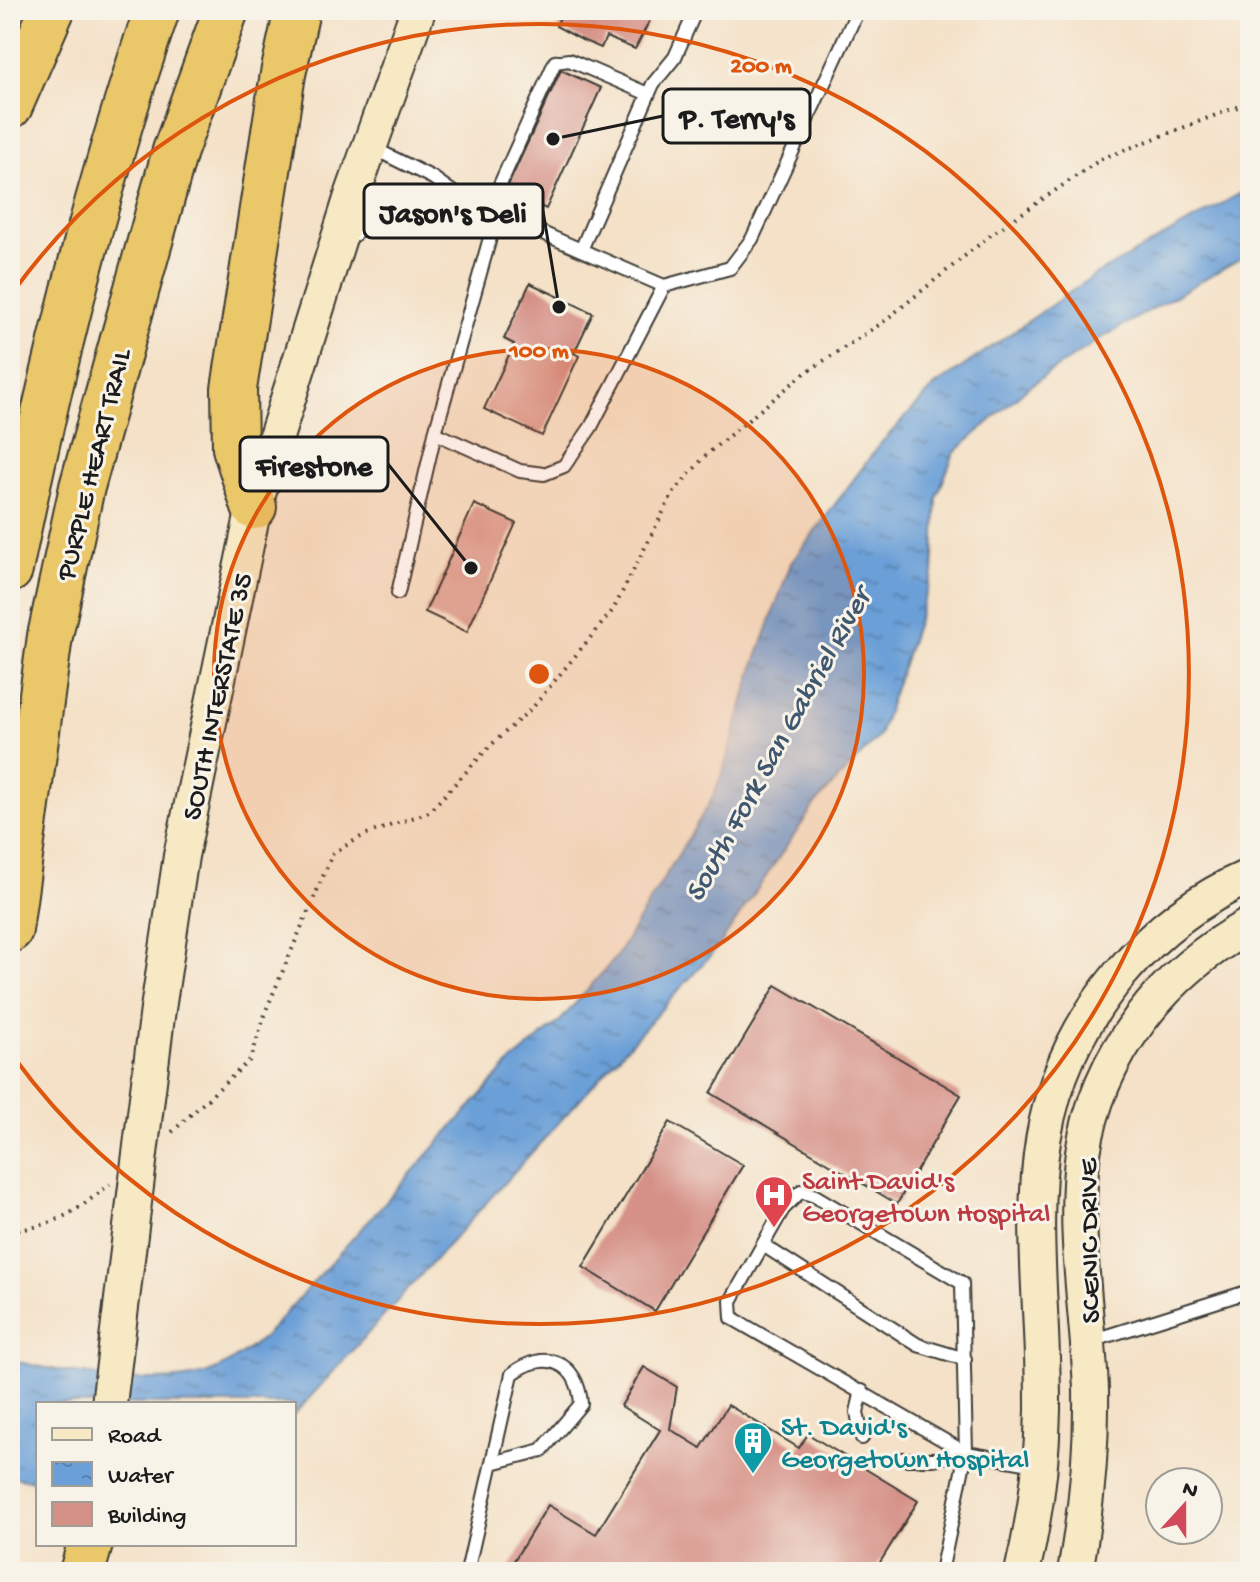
<svg xmlns="http://www.w3.org/2000/svg" width="1260" height="1582" font-family="'Gochi Hand',sans-serif">
  <style>
    .water { fill: url(#water-ripples); stroke: #445e7a; stroke-width: 2 }
    .building { fill: #d69187 }
    .lines { fill: none; stroke-linecap: round; stroke-linejoin: round }
    .lane-casing { stroke: #3c3a36; stroke-width: 16 }
    .secondary-casing { stroke: #3c3a36; stroke-width: 38 }
    .highway-casing { stroke: #3c3a36; stroke-width: 48 }
    .path { stroke: #3c3a36; stroke-width: 4; stroke-dasharray: 2 6; stroke-linecap: butt }
    .lane { stroke: #fff; stroke-width: 12 }
    .secondary { stroke: #f7e9c3; stroke-width: 34 }
    .highway { stroke: #eac769; stroke-width: 44 }
    .secondary-bridge-casing { stroke: #3c3a36; stroke-width: 38; stroke-linecap: butt }
    .secondary-bridge { stroke: #f7e9c3; stroke-width: 34 }
    .ring { fill: none; stroke: #de560d; stroke-width: 4 }
    .labels { text-anchor: middle; stroke-width: 6; stroke-linejoin: round; paint-order: stroke }
    .street-label { font-size: 28px; fill: #1c1c1c; stroke: #f7f3e8 }
    .health-label { font-size: 28px; fill: #be3a42; stroke: #f7f3e8; text-anchor: start }
    .culture-label { font-size: 28px; fill: #0d838f; stroke: #f7f3e8; text-anchor: start }
    .water-label { font-size: 30px; font-style: italic; fill: #405770; stroke: #f7f3e8 }
    .centre { fill: #de560d; stroke: #f7f3e8; stroke-width: 4 }
    .ring-label { font-size: 24px; text-anchor: middle; font-weight: bold; fill: #de560d; stroke: #f7f3e8; stroke-width: 6; stroke-linejoin: round; paint-order: stroke }
    .leader { fill: none; stroke: #1c1c1c; stroke-width: 3 }
    .callout-dot { fill: #1c1c1c; stroke: #f7f3e8; stroke-width: 3 }
    .callout { fill: #f7f3e8; stroke: #1c1c1c; stroke-width: 3 }
    .callout-label { font-size: 30px; text-anchor: middle; font-weight: bold; fill: #1c1c1c }
  </style>
  <defs>
    <pattern id="water-ripples" width="26" height="14" patternUnits="userSpaceOnUse" patternTransform="scale(2)"><rect width="26" height="14" fill="#6b9fd7"/><path d="M2 4q2-2 4 0t4 0M15 11q2-2 4 0t4 0" fill="none" stroke="#5781ae"/></pattern>
  </defs>
  <rect width="100%" height="100%" fill="#f7f3e8"/>
  <filter id="ink" filterUnits="userSpaceOnUse"><feTurbulence type="fractalNoise" baseFrequency=".0125" numOctaves="2"/><feDisplacementMap in="SourceGraphic" scale="16" xChannelSelector="R" yChannelSelector="G"/><feConvolveMatrix kernelMatrix="1 2 1 2 8 2 1 2 1" color-interpolation-filters="sRGB"/></filter>
  <filter id="wash" filterUnits="userSpaceOnUse"><feTurbulence type="fractalNoise" baseFrequency=".006" numOctaves="4" result="noise"/><feDisplacementMap in="SourceGraphic" scale="32" xChannelSelector="R" yChannelSelector="G"/><feGaussianBlur stdDeviation="1.8" result="paint"/><feColorMatrix in="noise" values="0 0 0 0 0 0 0 0 0 0 0 0 0 0 0 0 0 1.4 0 .05"/><feComposite in="paint" operator="in"/></filter>
  <g filter="url(#wash)">
    <rect width="100%" height="100%" fill="#f4e1c7"/>
    <!-- water -->
    <path class="water" d="M1250,188V253L1100,339L1028,387L954,453L937,497L933,574L879,736L816,803L718,947L294,1415V1404H38V1482L10,1476V1360C59,1372 152,1388 201,1375C225,1369 245,1351 264,1337L510,1063L560,1021L616,957L709,804L722,775L755,663L791,563L881,443L935,386L1095,275Z"/>
    <g id="blocks">
      <!-- building -->
      <path class="building" d="M550,10H655L635,49L606,37L601,48L582,40L556,26L561,15Z
        M561,70L601,88L546,209L506,190Z
        M530,283L593,313L574,353L579,356L542,436L484,409L514,344L504,339Z
        M474,504L516,523L467,632L425,612Z
        M776,985L961,1095L897,1204L711,1093Z
        M670,1122L743,1165L655,1311L583,1267Z
        M644,1367L677,1387L670,1429L701,1448L728,1405L799,1448L808,1434L918,1501L874,1572H507L548,1505L596,1534L660,1430L621,1406Z"/>
    </g>
  </g>
  <g filter="url(#ink)">
    <use href="#blocks" fill-opacity="0" stroke="#3c3a36" stroke-width="2"/>
    <g class="lines">
      <defs>
        <path id="lane" d="M696,10L675,57L653,84L581,250L664,286L730,268L752,239L858,10
          M373,148L433,178L458,196L581,250
          M489,209L555,62L569,60L648,94
          M350,239C379,207 416,199 458,196
          M435,433L520,471L544,474L564,466L591,427L664,286
          M398,593L435,433L497,213
          M763,1245L918,1345L965,1359
          M1091,1341L1250,1291
          M862,1391L857,1412L862,1438
          M966,1453L732,1318L731,1301L783,1209L801,1191L815,1196L962,1283L966,1453L1036,1465
          M901,1459H934L966,1453
          M467,1572L512,1374C546,1348 578,1362 581,1404L542,1450L492,1463
          M941,1572L966,1453"/>
        <path id="secondary" d="M158,1009L181,856L254,507L352,196L418,10
          M1022,1572C1035,1519 1042,1465 1043,1410C1044,1245 1004,1114 1120,974C1156,931 1199,898 1250,876
          M1075,1572C1086,1512 1092,1451 1091,1390C1088,1313 1072,1230 1083,1153C1098,1054 1164,972 1250,925"/>
        <path id="highway" d="M10,106L52,10
          M254,507L235,448L234,389L283,74L297,10
          M10,570C49,380 94,194 157,10
          M10,930L50,636L82,487L175,151L226,10
          M82,1572L90,1544"/>
      </defs>
      <!-- lane casing -->
      <use href="#lane" class="lane-casing"/>
      <!-- secondary casing -->
      <use href="#secondary" class="secondary-casing"/>
      <!-- highway casing -->
      <use href="#highway" class="highway-casing"/>
      <!-- path -->
      <path class="path" d="M172,1132L251,1059L267,1008L333,853L364,835L429,812L490,746L534,706L613,610L673,493L707,454L805,373L882,323L992,234L1101,159L1250,102
        M10,1231C56,1226 74,1213 110,1184"/>
      <!-- lane -->
      <use href="#lane" class="lane"/>
      <!-- secondary -->
      <use href="#secondary" class="secondary"/>
      <!-- highway -->
      <use href="#highway" class="highway"/>
      <defs>
        <path id="secondary-bridge" d="M109,1404L158,1009"/>
      </defs>
      <!-- secondary-bridge casing -->
      <use href="#secondary-bridge" class="secondary-bridge-casing"/>
      <!-- secondary-bridge -->
      <use href="#secondary-bridge" class="secondary-bridge"/>
    </g>
  </g>
  <!-- distance rings -->
  <circle cx="539" cy="674" r="325" fill="#de560d" fill-opacity=".12"/>
  <g class="ring">
    <circle cx="539" cy="674" r="325"/>
    <path d="M13 292A650 650 0 1 1 13 1056"/>
  </g>
  <!-- icons -->
  <defs>
    <symbol id="hospital-pin" viewBox="-11 -11 22 30"><path d="M0 17L-7.5 6A9.5 9.5 0 1 1 7.5 6Z" fill="#e0444e" stroke="#f7f3e8"/><path d="M-5-5h3v3.5h4V-5h3V5h-3V1.5h-4V5h-3Z" fill="#fff"/></symbol>
    <symbol id="building-pin" viewBox="-11 -11 22 30"><path d="M0 17L-7.5 6A9.5 9.5 0 1 1 7.5 6Z" fill="#0f9aa8" stroke="#f7f3e8"/><path d="M-4-6H4V6H1V3H-1V6H-4ZM-2.5-4.3h1.7v1.8h-1.7ZM.8-4.3h1.7v1.8H.8ZM-2.5-1h1.7V.8h-1.7ZM.8-1h1.7V.8H.8Z" fill="#fff"/></symbol>
  </defs>
  <g fill-rule="evenodd">
    <use href="#hospital-pin" x="752" y="1173" width="44" height="60"/>
    <use href="#building-pin" x="731" y="1419" width="44" height="60"/>
  </g>
  <g class="labels">
    <!-- street labels -->
    <g class="street-label">
      <text transform="translate(91 464) rotate(-76)" y="10">PURPLE HEART TRAIL</text>
      <text transform="translate(215 696) rotate(-78)" y="10">SOUTH INTERSTATE 35</text>
      <text transform="translate(1087 1241) rotate(-91)" y="10">SCENIC DRIVE</text>
    </g>
    <!-- health labels -->
    <g class="health-label">
      <text x="802" y="1189">Saint David's<tspan x="802" dy="32">Georgetown Hospital</tspan></text>
    </g>
    <!-- culture labels -->
    <g class="culture-label">
      <text x="781" y="1435">St. David's<tspan x="781" dy="32">Georgetown Hospital</tspan></text>
    </g>
    <!-- water labels -->
    <g class="water-label">
      <text transform="translate(776 744) rotate(-61)" y="10">South Fork San Gabriel River</text>
    </g>
  </g>
  <circle cx="539" cy="674" r="12" class="centre"/>
  <g class="ring-label">
    <text x="761" y="72">200 m</text>
    <text x="539" y="357">100 m</text>
  </g>
  <!-- callouts -->
  <path class="leader" d="M553 139L663 116M559 307L543 211M471 568L388 464"/>
  <g class="callout-dot">
    <circle cx="553" cy="139" r="8"/>
    <circle cx="559" cy="307" r="8"/>
    <circle cx="471" cy="568" r="8"/>
  </g>
  <g class="callout">
    <rect x="663" y="89" width="147" height="54" rx="8"/>
    <rect x="364" y="184" width="179" height="54" rx="8"/>
    <rect x="240" y="437" width="148" height="54" rx="8"/>
  </g>
  <g class="callout-label">
    <text x="737" y="127">P. Terry's</text>
    <text x="453" y="222">Jason's Deli</text>
    <text x="314" y="475">Firestone</text>
  </g>
  <!-- margin -->
  <rect width="1260" height="1582" fill="none" stroke="#f7f3e8" stroke-width="40"/>
  <!-- legend -->
  <rect x="36" y="1402" width="260" height="144" fill="#f7f3e8" stroke="#9f9d96" stroke-width="2"/>
  <rect x="52" y="1428" width="40" height="12" fill="#f7e9c3" stroke="#9f9d96" stroke-width="2"/>
  <text x="108" y="1442" font-size="24" fill="#1c1c1c">Road</text>
  <rect x="52" y="1462" width="40" height="24" fill="url(#water-ripples)" stroke="#9f9d96" stroke-width="2"/>
  <text x="108" y="1482" font-size="24" fill="#1c1c1c">Water</text>
  <rect x="52" y="1502" width="40" height="24" fill="#d69187" stroke="#9f9d96" stroke-width="2"/>
  <text x="108" y="1522" font-size="24" fill="#1c1c1c">Building</text>
  <!-- north arrow -->
  <g transform="translate(1184 1506) rotate(21)"><circle r="38" fill="#f7f3e8" stroke="#9f9d96" stroke-width="2"/>
  <path d="M0-6L14 30L0 20L-14 30Z" fill="#d1495b"/>
  <text y="-12" font-size="22" font-weight="bold" text-anchor="middle" fill="#1c1c1c">N</text>
  </g>
</svg>
